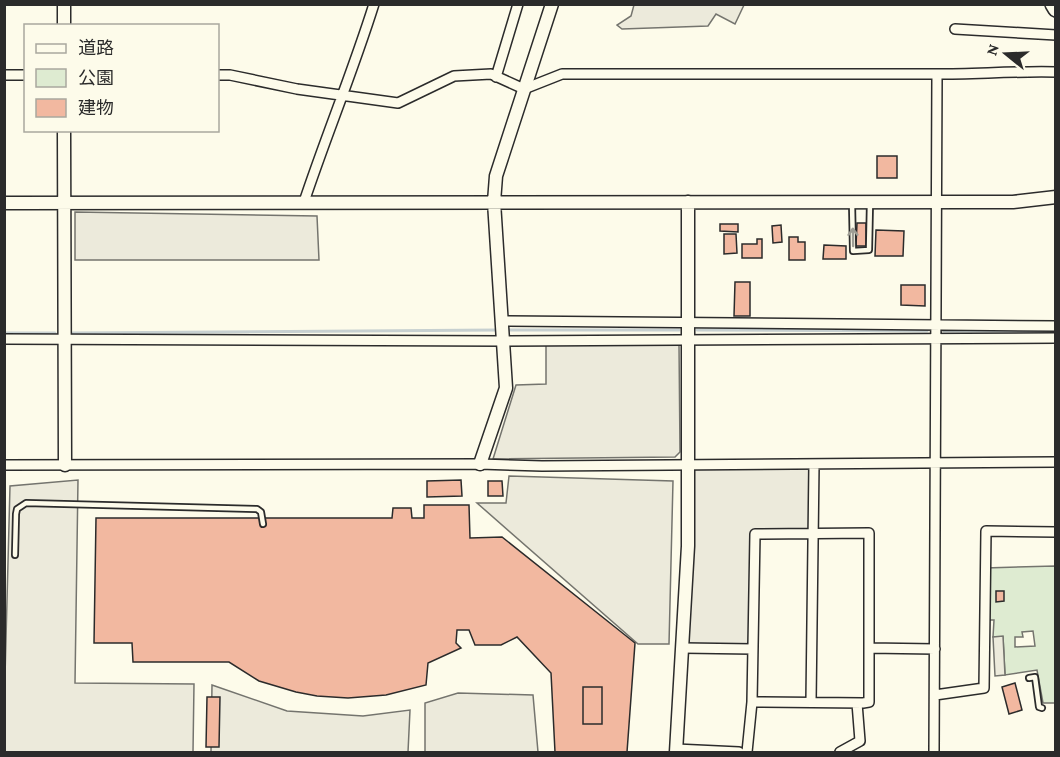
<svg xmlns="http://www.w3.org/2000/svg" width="1060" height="757" font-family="'Crimson Pro','Noto Sans JP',serif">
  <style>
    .green { fill: #deebd1; stroke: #74746e; stroke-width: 1.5; fill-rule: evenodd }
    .parking { fill: #eceadb; stroke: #74746e; stroke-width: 1.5 }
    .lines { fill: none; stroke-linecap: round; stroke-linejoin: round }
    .stream { stroke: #c7d0d0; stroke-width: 3 }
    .building { fill: #f2b8a0; stroke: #2b2b2b; stroke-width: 1.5 }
    .service-casing { stroke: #2b2b2b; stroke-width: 8 }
    .minor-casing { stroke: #2b2b2b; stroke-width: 12 }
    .tertiary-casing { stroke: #2b2b2b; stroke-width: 15 }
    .primary-casing { stroke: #2b2b2b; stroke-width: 18 }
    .service { stroke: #fdfbea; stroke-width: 4.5 }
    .minor { stroke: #fdfbea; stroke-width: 9 }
    .tertiary { stroke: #fdfbea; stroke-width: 12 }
    .primary { stroke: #fdfbea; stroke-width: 15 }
    .oneway { stroke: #9e9d94 }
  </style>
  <rect width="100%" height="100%" fill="#fdfbea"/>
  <!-- green -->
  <path class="green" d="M1055,566V703H1043L1037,670L1005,675L1003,637H993L994,620H985V568ZM1033,631L1035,646L1015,647V637H1023L1022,632Z"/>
  <!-- parking -->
  <path class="parking" d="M634,5V4L744,5L735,24L716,14L708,26L622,29L617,25L631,16Z
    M75,212L317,216L319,260H75Z
    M679,344L680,452L675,457L493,459L516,385L546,384V345Z
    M688,464H814L813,533L755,534L753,649L683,648Z
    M509,476L673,481L669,644H638L477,503H506Z
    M78,480L75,683L194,684L193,752H5V677L10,486Z
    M1003,636L1005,675L995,676L993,637Z
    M212,685L287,711L363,716L410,710L408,752H211Z
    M458,693L533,695L538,752H425V703Z"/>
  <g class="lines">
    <!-- stream -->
    <path class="stream" d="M504,330H679
      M697,330L927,331
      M944,331H1056
      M4,333H55
      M73,333L498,330"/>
  </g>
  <!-- building -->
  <path class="building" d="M877,156H897V178H877Z
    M857,223H866V246H856Z
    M720,224H738V232L720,231Z
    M781,225L782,242L773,243L772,226Z
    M876,230L904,231L903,256H875Z
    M724,234H736L737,253L724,254Z
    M789,237H798V242H805V260H789Z
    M757,239H762V258H742V244H757Z
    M824,245L846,246V259H823Z
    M735,282H750V316H734Z
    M901,285H925V306L901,305Z
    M461,480L462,496L427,497V481Z
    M488,481H502L503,496H488Z
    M424,505H469L470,538L502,537L635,643L627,752H555L551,673L517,637L501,645H475L469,630H457L456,643L461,648L428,663L426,685L386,695L348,698L317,696L296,692L259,681L229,662H133L132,643H94L96,518H392L393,508H411L412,518H424Z
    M996,591H1004V601L996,602Z
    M1015,683L1022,710L1009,714L1002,687Z
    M583,687H602V724H583Z
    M207,697H220L219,747H206Z"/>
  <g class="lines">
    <defs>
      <path id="service" d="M852,203L853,251L869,250L870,202
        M15,555L16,514L17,509L26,503L257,509L261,512L263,524
        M1029,678L1035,677L1039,707L1042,708"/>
      <path id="minor" d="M955,29L1056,35
        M4,75H26
        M218,75H230L297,89L398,103L454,76L491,74L524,89L562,74H937
        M496,77L518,4
        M304,202C326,136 353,71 374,4
        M502,321L1056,326
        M4,339L504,341L1056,338
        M4,465L480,464L542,466L1056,462
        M683,648L753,649
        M869,648L935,649
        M935,695L984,688L986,531L1056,532
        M811,702L814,464
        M676,749L739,752
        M747,752L752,702L755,534L869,533V702L863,703L752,702
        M840,752L860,741L857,703
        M934,752L937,74C977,74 1016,71 1056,72"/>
      <path id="tertiary" d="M64,4V26
        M64,130L65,465
        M4,203L971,202H1013L1056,197
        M480,464L506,388L494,202L496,176L552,4
        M676,752L688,546V202"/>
      <path id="primary" d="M1053,4L1056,9"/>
    </defs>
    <!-- service casing -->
    <use href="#service" class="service-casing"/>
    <!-- minor casing -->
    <use href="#minor" class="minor-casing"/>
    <!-- tertiary casing -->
    <use href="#tertiary" class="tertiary-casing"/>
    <!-- primary casing -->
    <use href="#primary" class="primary-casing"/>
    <!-- service -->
    <use href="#service" class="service"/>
    <!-- minor -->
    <use href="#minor" class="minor"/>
    <!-- tertiary -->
    <use href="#tertiary" class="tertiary"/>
    <!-- primary -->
    <use href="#primary" class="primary"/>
  </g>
  <!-- one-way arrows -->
  <defs><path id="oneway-shaft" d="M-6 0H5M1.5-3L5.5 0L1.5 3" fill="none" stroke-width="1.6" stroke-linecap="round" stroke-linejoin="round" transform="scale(1.5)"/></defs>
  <use class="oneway" href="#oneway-shaft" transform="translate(853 237) rotate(-91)"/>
  <!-- border -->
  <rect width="1060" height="757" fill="none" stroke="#2b2b2b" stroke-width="12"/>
  <!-- legend -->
  <rect x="24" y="24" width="195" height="108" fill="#fdfbea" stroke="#a9a89e" stroke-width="1.5"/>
  <rect x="36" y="44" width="30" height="9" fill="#fdfbea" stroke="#a9a89e" stroke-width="1.5"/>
  <text x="78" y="54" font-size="18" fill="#2b2b2b">道路</text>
  <rect x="36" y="69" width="30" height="18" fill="#deebd1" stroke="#a9a89e" stroke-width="1.5"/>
  <text x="78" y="84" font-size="18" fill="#2b2b2b">公園</text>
  <rect x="36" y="99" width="30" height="18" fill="#f2b8a0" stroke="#a9a89e" stroke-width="1.5"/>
  <text x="78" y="114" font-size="18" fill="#2b2b2b">建物</text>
  <!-- north arrow -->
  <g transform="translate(1006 54) rotate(288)" stroke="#fdfbea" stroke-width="4.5" paint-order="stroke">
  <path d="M0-4.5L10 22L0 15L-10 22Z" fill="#2b2b2b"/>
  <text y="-9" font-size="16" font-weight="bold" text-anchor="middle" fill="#2b2b2b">N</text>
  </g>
</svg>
